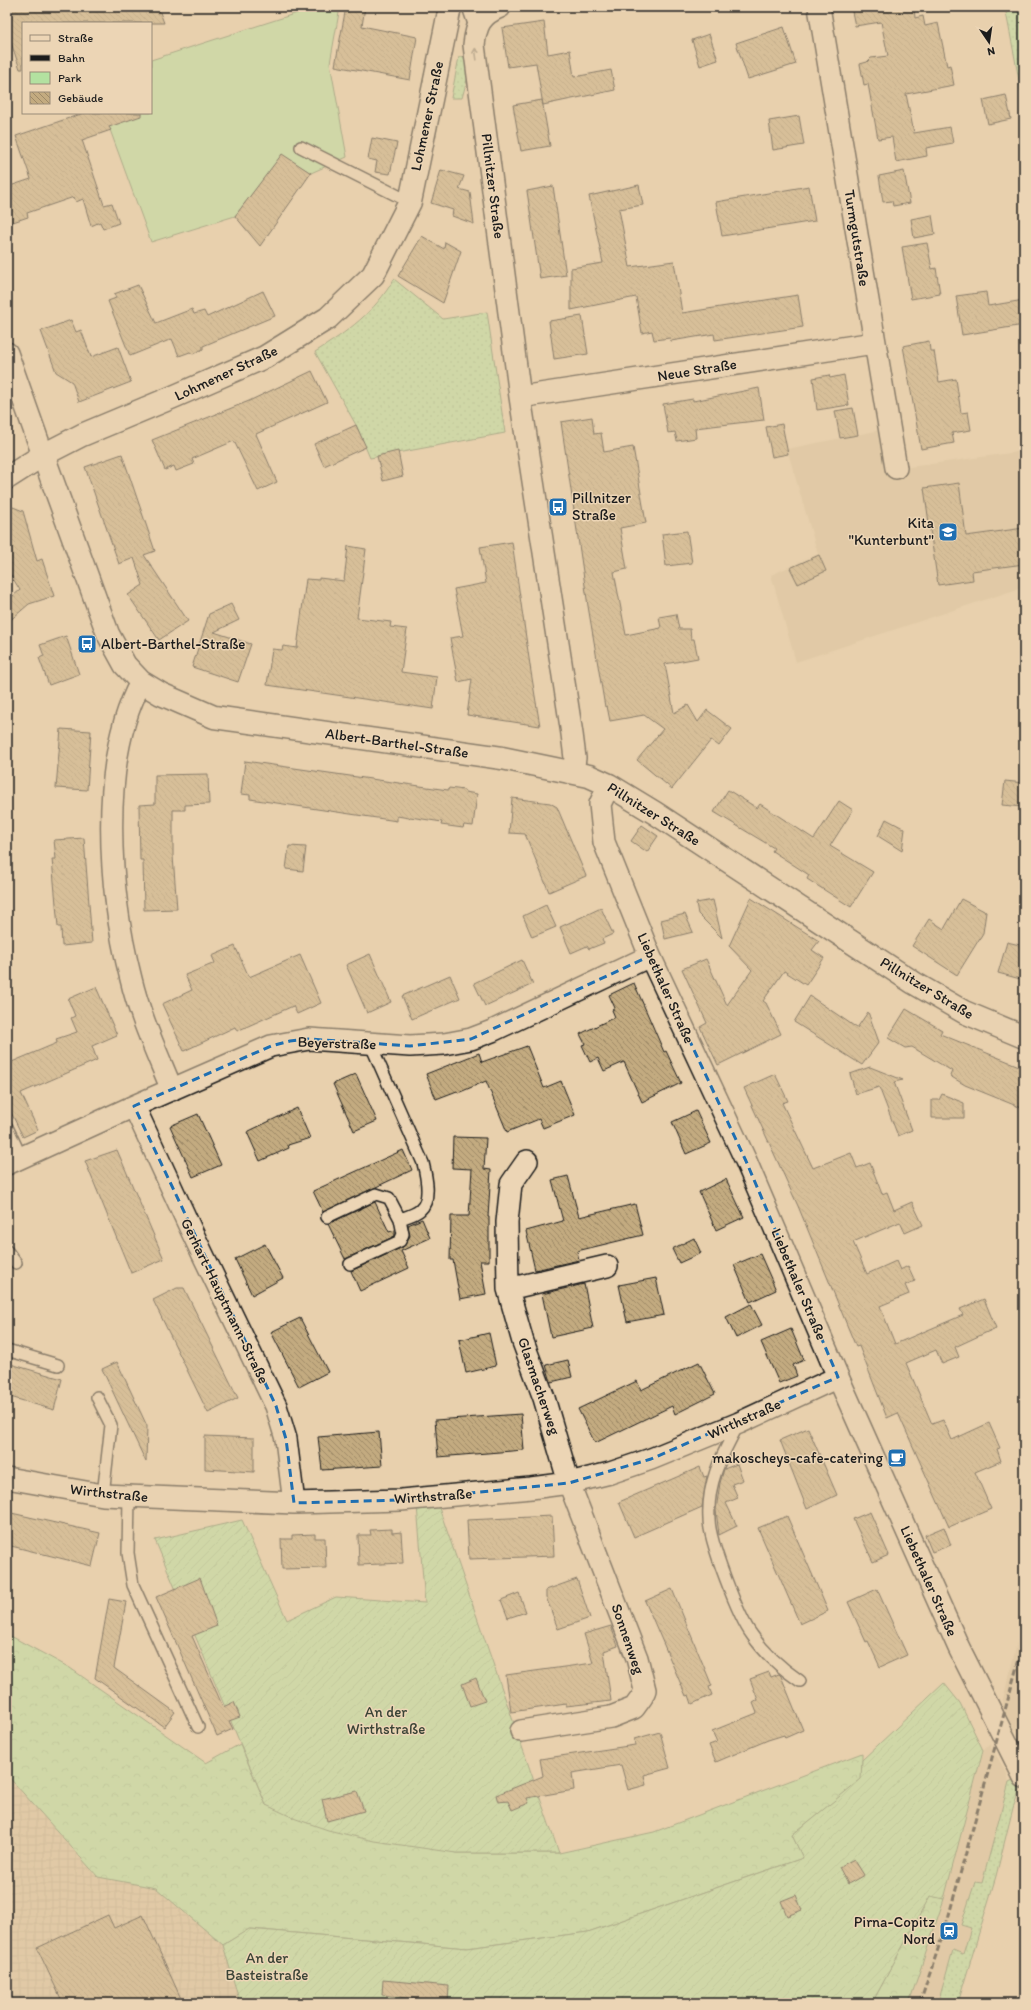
<svg xmlns="http://www.w3.org/2000/svg" width="1031" height="2010" font-family="Itim,sans-serif">
  <style>
    .built { fill: #d9c29d }
    .industrial { fill: url(#industrial-grid) }
    .grass { fill: url(#grass-dots); stroke: #687e5e }
    .forest { fill: url(#forest-crowns); stroke: #687e5e }
    .park { fill: #b3e1a0; stroke: #687e5e }
    .garden { fill: url(#garden-furrows); stroke: #687e5e }
    .building { fill: url(#building-back-hatch); stroke: #1c1c1c }
    .lines { fill: none; stroke-linecap: round; stroke-linejoin: round }
    .service-casing { stroke: #1c1c1c; stroke-width: 14 }
    .minor-casing { stroke: #1c1c1c; stroke-width: 24 }
    .tertiary-casing { stroke: #1c1c1c; stroke-width: 25 }
    .secondary-casing { stroke: #1c1c1c; stroke-width: 25 }
    .service { stroke: #ecd5b5; stroke-width: 11 }
    .minor { stroke: #ecd5b5; stroke-width: 21 }
    .tertiary { stroke: #ecd5b5; stroke-width: 22 }
    .secondary { stroke: #ecd5b5; stroke-width: 22 }
    .rail { stroke: #1c1c1c; stroke-width: 3; stroke-dasharray: 6 3; stroke-linecap: butt }
    .oneway { stroke: #8e8270 }
    .marked { fill: none; stroke: #1f6fb2; stroke-width: 3; stroke-dasharray: 8 5; stroke-linejoin: round }
    .labels { text-anchor: middle; stroke-width: 3; stroke-linejoin: round; paint-order: stroke }
    .street-label { font-size: 15px; fill: #1c1c1c; stroke: #ecd5b5 }
    .poi-label { font-size: 15px; fill: #1c1c1c; stroke: #ecd5b5; text-anchor: end }
    .park-label { font-size: 15px; fill: #3a4336; stroke: #ecd5b5 }
  </style>
  <defs>
    <pattern id="industrial-grid" width="8" height="8" patternUnits="userSpaceOnUse"><rect width="8" height="8" fill="#d9c29d"/><path d="M0 4h8M4 0v8" fill="none" stroke="#baa687"/></pattern>
    <pattern id="grass-dots" width="8" height="8" patternUnits="userSpaceOnUse"><rect width="8" height="8" fill="#b3e1a0"/><path d="M2 2h.1M6 6h.1" fill="none" stroke="#99c089" stroke-width="1.8" stroke-linecap="round"/></pattern>
    <pattern id="forest-crowns" width="20" height="18" patternUnits="userSpaceOnUse"><rect width="20" height="18" fill="#b3e1a0"/><path d="M2 6a3 3 0 1 1 6 0M12 15a3 3 0 1 1 6 0" fill="none" stroke="#99c089"/></pattern>
    <pattern id="garden-furrows" width="10" height="10" patternUnits="userSpaceOnUse"><rect width="10" height="10" fill="#b3e1a0"/><path d="M-1 1l2-2M0 10L10 0M9 11l2-2" fill="none" stroke="#99c089"/></pattern>
    <pattern id="building-back-hatch" width="6" height="6" patternUnits="userSpaceOnUse"><rect width="6" height="6" fill="#c3ab80"/><path d="M-1 5l2 2M0 0l6 6M5-1l2 2" fill="none" stroke="#9e8a68"/></pattern>
  </defs>
  <rect width="100%" height="100%" fill="#e8d0ad"/>
  <filter id="ink" filterUnits="userSpaceOnUse"><feTurbulence type="fractalNoise" baseFrequency=".025" numOctaves="2"/><feDisplacementMap in="SourceGraphic" scale="8" xChannelSelector="R" yChannelSelector="G"/><feConvolveMatrix kernelMatrix="1 2 1 2 8 2 1 2 1" color-interpolation-filters="sRGB"/></filter>
  <g filter="url(#ink)">
    <!-- built -->
    <path class="built" d="M881,430L888,470L1024,451V587L796,662L771,575L818,554L787,449Z
      M1024,1616V1692L1016,1731L1001,1707Z
      M989,1744L1007,1773L1009,1782L982,1883L975,1882L961,1925L971,1928L963,1954L953,1950L938,2003H909L944,1899L983,1750Z"/>
    <!-- industrial -->
    <path class="industrial" d="M7,1775L98,1877L156,1888L223,1945L240,2003H7Z"/>
    <!-- grass -->
    <path class="grass" d="M1005,7H1024V106Z
      M469,56L470,69L462,98H451L459,57Z
      M394,279L443,319L487,312L505,433L370,458L356,425L315,352C347,332 375,312 394,279Z
      M1017,1778L1021,1786L1013,1808L996,1876L958,2003H938L953,1950L963,1954L971,1928L961,1925L975,1882L982,1883L1009,1782Z"/>
    <!-- forest -->
    <path class="forest" d="M7,1634L70,1668L206,1763L240,1744L266,1805L456,1853H559L654,1832L862,1753V1779L792,1835L803,1858L588,1932L467,1948L250,1929L223,1945L156,1888L98,1877L7,1775Z
      M930,1895L944,1899L909,2003H872Z"/>
    <!-- park -->
    <path class="park" d="M316,7H340L330,63L347,157L311,173L282,155L235,216L151,242L109,127L126,113H151V60Z"/>
    <!-- garden -->
    <path class="garden" d="M438,1505L559,1853H456L374,1841L328,1830L296,1819L266,1805L155,1540L242,1520L287,1620L336,1597L425,1603L417,1506Z
      M944,1683L960,1703L983,1750L944,1899L930,1896L872,2003H240L223,1945L249,1929L467,1948L588,1932L803,1858L792,1835L861,1779L862,1760Z"/>
    <!-- building -->
    <path class="building" d="M7,7H158L164,23H23V69H20L7,31Z
      M346,7H365L362,26L417,37L410,80L335,66Z
      M851,7H914L915,18L923,16L925,26L938,23L947,66L950,65L954,85L906,94L914,133L950,127L953,143L926,148L927,156L896,162L892,137L878,139L868,84L864,85L860,64L867,62L871,58L888,56L881,22L855,26Z
      M544,22L548,54L570,50L574,77L611,70L615,90L543,105L536,63L508,67L502,28Z
      M784,27L796,64L748,79L736,43Z
      M709,34L718,60L700,66L692,40Z
      M1006,95L1011,119L988,124L983,100Z
      M542,100L550,146L521,151L513,105Z
      M84,113H141V116L109,127L111,130L82,140L104,205L112,203L119,223L103,229L100,222L91,226L83,199L76,202L74,197L27,213L28,217L7,224V187L31,179L16,136Z
      M799,116L804,145L773,150L769,121Z
      M372,138L397,143L390,174L375,172L377,161L368,159Z
      M282,154L311,173L260,246L235,216Z
      M441,170L464,176L459,189L470,192L474,224L452,216L453,210L431,203Z
      M904,171L910,203L893,206L892,201L883,202L879,176Z
      M639,185L643,205L619,209L630,267L674,261L682,313L798,295L803,327L715,340L714,334L671,341L670,338L654,340L652,331L642,333L636,297L571,310V268L603,263L589,196Z
      M553,186L566,275L540,279L527,191Z
      M809,186L815,221L722,236L716,202Z
      M932,215L935,234L914,238L911,219Z
      M422,236L444,249L445,242L461,251L443,303L398,276Z
      M927,243L932,269L936,268L940,294L911,299L902,247Z
      M138,285L156,323L192,309L194,314L204,311L207,317L263,291L275,316L203,346V349L193,354L190,352L179,356L172,339L130,356L108,301L116,298L114,294Z
      M986,292L988,306L1024,300V325L962,335L956,296Z
      M582,316L588,354L554,359L549,321Z
      M71,320L76,332L81,330L91,357L118,347L131,382L79,402L72,382L56,372L41,331Z
      M929,341L930,351H934L939,382L956,379L961,413L968,412L971,430L952,433L954,443L921,449L903,346Z
      M312,371L327,402L256,434L277,482L258,491L234,441L192,459L194,464L176,471L174,466L165,470L152,440L249,401Z
      M829,375L830,378L844,375L849,405L817,410L813,378Z
      M759,388L764,420L695,428L696,438L677,441L675,432L668,433L663,404L693,399V401Z
      M853,408L858,435L840,438L835,411Z
      M592,417L594,434L601,433L604,452L633,447L646,523L620,528L627,569L614,572L626,635L661,628L659,617L676,614L679,629H690L691,639H694L698,658L665,664L674,713L688,705L698,722L707,710L732,729L719,746L711,740L672,789L637,760L663,729L644,715L610,721L607,706L605,707L588,606L561,422Z
      M782,424L788,454L772,457L766,427Z
      M356,425L366,447L324,466L314,444Z
      M398,451L403,476L383,481L377,456Z
      M122,454L155,551L144,555L188,621L159,640L128,595L143,585L134,558L119,564L85,467Z
      M959,483L966,536L1024,528V564L972,571L973,580L938,585L924,488Z
      M13,507L23,511L37,561L42,559L54,596L29,604L7,623V601L20,590L7,569V513Z
      M687,531L692,563L666,566L662,534Z
      M512,542L531,672L540,726L467,715L472,679L458,682L450,638L463,636L454,589L486,583L480,547Z
      M348,546L366,549L357,618L391,622L390,627L407,629L401,672L437,677L433,709L267,685L272,649L282,650L283,646L297,648L306,579L319,580V578L344,581Z
      M819,555L826,571L798,584L790,568Z
      M231,604L239,620L214,632L251,644L238,682L192,667L209,614Z
      M66,636L79,674L49,685L39,658L44,656L40,645Z
      M61,729L91,731L87,790L56,788Z
      M245,761L448,790L449,788L464,790L465,792L477,794L473,826L464,825L463,828L441,825L442,822L410,817L409,818L397,816V821L250,799V795L241,794Z
      M208,774L209,804L185,805V810H173V856L177,909L144,910L143,860H140L139,805L155,804V775Z
      M1005,781L1024,783V807L1002,805Z
      M728,790L757,808L760,804L814,839L839,801L853,810L830,846L873,872L851,907L807,879L809,875L772,851L774,848L714,812Z
      M512,798L550,803L557,807L586,876L549,892L525,834L509,833Z
      M886,819L905,829L902,851L878,836Z
      M642,825L658,836L647,852L631,841Z
      M84,838L92,943L62,946L61,927H58L52,859H56L54,840Z
      M289,846L306,847L303,871L286,869Z
      M751,898L819,941L812,950L824,958L806,985L784,971L763,1001L766,1003L781,1034L718,1065L700,1027L707,1023L682,969L706,959L727,1005L752,970L729,946Z
      M961,899L986,912L983,933L957,975L912,946L929,919L944,929Z
      M713,900L722,938L698,914L696,903Z
      M546,905L556,927L532,937L523,916Z
      M601,908L613,934L602,939L604,943L589,949L587,946L571,953L560,927Z
      M685,914L693,932L665,939L661,920Z
      M1007,942L1024,946V980L998,973Z
      M235,946L249,977L300,955L321,1003L297,1014L293,1006L237,1031L235,1027L184,1051L162,1004L192,990L185,975L215,963L212,956Z
      M370,954L391,1002L367,1013L346,965Z
      M522,960L533,984L485,1006L474,983Z
      M450,975L460,998L412,1019L402,996Z
      M634,983L664,1052L666,1051L681,1083L642,1102L624,1062L604,1071L598,1058L590,1062L582,1045L585,1044L580,1034L615,1017L612,1010L615,1008L609,995Z
      M96,987L117,1035L92,1046L97,1060L21,1093L38,1130L23,1137L7,1104V1064L57,1043L56,1039L77,1032L71,1018L75,1016L68,999Z
      M810,996L857,1028L868,1012L879,1042L862,1065L794,1022Z
      M906,1009L942,1030L940,1034L1024,1068V1109L965,1085L950,1076L952,1071L912,1047L905,1048L888,1038Z
      M527,1046L544,1088L561,1081L575,1115L543,1128L539,1119L507,1132L486,1081L458,1093L457,1091L436,1099L426,1074L479,1053L482,1062Z
      M870,1067L903,1080L894,1082L912,1130L898,1136L879,1087L856,1094L850,1074Z
      M356,1074L377,1121L354,1131L333,1084Z
      M775,1074L788,1101L782,1103L813,1168L851,1153L857,1168L870,1163L882,1194L887,1192L894,1210L912,1202L923,1225L905,1233L900,1222L853,1242L867,1274L896,1261L900,1270L908,1266L915,1281L905,1285L909,1294L880,1306L895,1344L963,1315L960,1309L984,1299L996,1328L955,1347L959,1357L942,1364L936,1350L906,1363L932,1424L943,1420L952,1440L989,1423L1000,1448L997,1449L1001,1461L975,1472L991,1509L949,1527L898,1413L887,1418L859,1346L856,1347L798,1206L744,1088Z
      M942,1094L964,1103V1118H932V1100H939Z
      M297,1108L310,1138L288,1145L289,1148L260,1161L247,1132Z
      M696,1111L711,1143L686,1154L672,1122Z
      M198,1114L221,1165L193,1177L170,1126Z
      M453,1137L486,1138L484,1169L491,1170L488,1217H489V1261H480L486,1294L460,1299L453,1260H450L451,1216H469L472,1169L452,1168Z
      M117,1150L164,1259L131,1273L85,1161Z
      M403,1150L412,1170L323,1212L313,1191Z
      M568,1176L579,1217L635,1204L643,1235L577,1251L579,1260L535,1270L526,1231L563,1221L552,1180Z
      M726,1179L744,1217L716,1230L699,1192Z
      M375,1202L389,1232L395,1230V1236L345,1259L328,1224Z
      M422,1219L430,1238L401,1251L409,1268L360,1291L351,1271L403,1247L410,1236L408,1225Z
      M694,1238L701,1253L679,1263L672,1249Z
      M265,1244L283,1278L252,1295L235,1259Z
      M760,1254L776,1290L750,1302L734,1265Z
      M656,1278L664,1315L627,1322L619,1285Z
      M584,1284L593,1328L551,1337L542,1294Z
      M177,1288H184L238,1398L208,1413L153,1300Z
      M751,1304L762,1325L736,1338L726,1317Z
      M300,1318L328,1372L299,1387L271,1332Z
      M791,1329L804,1360L793,1365L797,1376L779,1383L761,1342Z
      M489,1333L496,1366L466,1373L459,1340Z
      M568,1360L572,1377L551,1382L546,1365Z
      M117,1362L147,1426L146,1462L102,1369Z
      M699,1362L715,1394L675,1414L672,1406L595,1443L578,1409L637,1381L641,1390Z
      M7,1363L62,1379L54,1410L7,1396Z
      M521,1414L524,1450L438,1457L435,1420Z
      M808,1428L837,1495L807,1509L780,1440Z
      M379,1432L382,1466L322,1470L318,1437Z
      M205,1436L254,1438V1472L205,1469Z
      M737,1464L743,1480L732,1484L738,1498L726,1503L737,1526L719,1535L716,1510L720,1483L724,1469Z
      M700,1467L704,1477L707,1476L702,1507L634,1537L619,1502Z
      M7,1512L100,1533L92,1566L7,1545Z
      M870,1512L889,1555L873,1562L853,1519Z
      M552,1516L554,1556L469,1559L467,1520Z
      M787,1516L828,1611L800,1624L758,1528Z
      M944,1527L951,1545L932,1552L925,1535Z
      M392,1529V1533L401,1532L403,1563L359,1565L358,1535H371L370,1530Z
      M315,1534V1538H325L326,1568L282,1569L281,1539H292V1535Z
      M200,1578L217,1626L192,1636L223,1707L234,1702L240,1717L229,1721L233,1729L217,1736L156,1597Z
      M577,1579L590,1618L558,1629L546,1597V1590Z
      M672,1589L712,1686L709,1687L712,1695L692,1704L689,1695L686,1696L645,1601Z
      M877,1589L907,1655L880,1667L868,1641L866,1642L848,1602Z
      M519,1593L526,1612L508,1618L501,1600Z
      M109,1599L126,1602L114,1668L175,1712L164,1727L95,1678Z
      M611,1626L618,1646L604,1651L611,1701L566,1706V1704L511,1712L506,1675L593,1663L584,1634Z
      M769,1672L771,1677L779,1674L781,1676L803,1730L785,1738L784,1735L768,1740L716,1762L709,1745L717,1742L712,1731L757,1713L753,1703L758,1700L750,1679Z
      M476,1678L485,1701L470,1706L462,1684Z
      M660,1732L670,1768L644,1775L646,1785L628,1790L621,1765L572,1773L574,1790L527,1798L529,1803L512,1810L508,1801L498,1802L496,1795L543,1776L540,1759L635,1745L634,1739Z
      M357,1791L364,1811L327,1821L322,1799Z
      M854,1859L864,1875L848,1884L839,1867Z
      M796,1895L802,1910L787,1916L781,1901Z
      M108,1915L114,1928L143,1915L183,2003H63L37,1948Z
      M383,1980L449,1986L448,2003L382,1995Z"/>
    <g class="lines">
      <defs>
        <path id="service" d="M468,7L476,30
          M301,147L410,202
          M370,1043L423,1163C426,1175 432,1200 420,1210C416,1214 406,1217 400,1219
          M7,1127L21,1157
          M327,1217L376,1194L389,1198L400,1219L403,1234L400,1241L350,1264
          M7,1251L16,1263
          M7,1350L58,1365
          M97,1397L111,1425L103,1495
          M738,1425C721,1457 707,1482 709,1519C709,1541 739,1618 752,1635C765,1654 781,1668 800,1681
          M129,1497L128,1553L133,1585L198,1727"/>
        <path id="minor" d="M500,7C480,15 476,26 474,45L520,397L572,734L575,758L573,772
          M819,7L896,468
          M7,353L43,455
          M520,397L874,343
          M141,682C98,761 109,893 131,979C140,1017 157,1053 172,1090
          M609,785L600,804L604,842L650,956L746,1161L838,1377L959,1648L1024,1777
          M134,1106L192,1232L276,1406L286,1439L294,1503
          M7,1164L134,1106L271,1046L309,1039L410,1046L444,1044L471,1039L492,1031L650,956
          M508,1289L607,1266
          M7,1478L103,1495L294,1503L401,1500L531,1488L569,1483L610,1473L651,1459L739,1423L838,1377
          M521,1731L611,1717L634,1708L642,1697L645,1690L637,1658L569,1483L544,1398L523,1342L508,1289L507,1222L511,1184L527,1161"/>
        <path id="tertiary" d="M43,455L108,634L125,665L141,682L161,694L214,717L502,758L589,776L609,785L655,813L914,983L964,1012L1024,1037"/>
        <path id="secondary" d="M7,478L43,455L82,435L173,397L265,357L328,318L373,275L410,202L450,7"/>
      </defs>
      <!-- service casing -->
      <use href="#service" class="service-casing"/>
      <!-- minor casing -->
      <use href="#minor" class="minor-casing"/>
      <!-- tertiary casing -->
      <use href="#tertiary" class="tertiary-casing"/>
      <!-- secondary casing -->
      <use href="#secondary" class="secondary-casing"/>
      <!-- service -->
      <use href="#service" class="service"/>
      <!-- minor -->
      <use href="#minor" class="minor"/>
      <!-- tertiary -->
      <use href="#tertiary" class="tertiary"/>
      <!-- secondary -->
      <use href="#secondary" class="secondary"/>
      <!-- rail -->
      <path class="rail" d="M920,2003L947,1922L1024,1641"/>
    </g>
    <!-- one-way arrows -->
    <defs><path id="oneway-shaft" d="M-6 0H5M1.5-3L5.5 0L1.5 3" fill="none" stroke-width="1.6" stroke-linecap="round" stroke-linejoin="round"/></defs>
    <use class="oneway" href="#oneway-shaft" transform="translate(476 54) rotate(-98)"/>
  </g>
  <!-- marked area -->
  <path d="M0 0H1031V2010H0ZM650,956L746,1161L838,1377L651,1459L569,1483L401,1500L294,1503L286,1439L276,1406L134,1106L271,1046L290,1041L309,1039L410,1046L471,1039Z" fill="#e8d0ad" fill-opacity=".55" fill-rule="evenodd"/>
  <path class="marked" d="M650,956L746,1161L838,1377L651,1459L569,1483L401,1500L294,1503L286,1439L276,1406L134,1106L271,1046L290,1041L309,1039L410,1046L471,1039Z"/>
  <!-- icons -->
  <defs>
    <symbol id="bus-square" viewBox="-11 -11 22 22"><rect x="-9" y="-9" width="18" height="18" rx="4" fill="#1f6fb2" stroke="#ecd5b5"/><path d="M-5-6H5V4H4V6H2V4H-2V6H-4V4H-5ZM-3.5-4V0h7V-4ZM-3.5 1.2v1.5H-2V1.2ZM2 1.2v1.5H3.5V1.2Z" fill="#fff"/></symbol>
    <symbol id="school-square" viewBox="-11 -11 22 22"><rect x="-9" y="-9" width="18" height="18" rx="4" fill="#1f6fb2" stroke="#ecd5b5"/><path d="M0-5L7-2L0 1L-7-2ZM-4 1L0 2.5L4 1V4Q0 6-4 4Z" fill="#fff"/></symbol>
    <symbol id="cafe-square" viewBox="-11 -11 22 22"><rect x="-9" y="-9" width="18" height="18" rx="4" fill="#1f6fb2" stroke="#ecd5b5"/><path d="M-5.5-4.5H6V0H3Q3 3.5 0 3.5H-2.5Q-5.5 3.5-5.5 0ZM3-3.2v2h1.7v-2ZM-6 4.5H4V6H-6Z" fill="#fff"/></symbol>
    <symbol id="station-square" viewBox="-11 -11 22 22"><rect x="-9" y="-9" width="18" height="18" rx="4" fill="#1f6fb2" stroke="#ecd5b5"/><path d="M-3-6H3Q5-6 5-4V2Q5 4 3 4L4.5 6H3L1.5 4h-3L-3 6H-4.5L-3 4Q-5 4-5 2V-4Q-5-6-3-6ZM-3.5-4v3h7v-3ZM-3.5 1v1.5H-2V1ZM2 1v1.5H3.5V1Z" fill="#fff"/></symbol>
  </defs>
  <g fill-rule="evenodd">
    <use href="#bus-square" x="547" y="496" width="22" height="22"/>
    <use href="#school-square" x="937" y="521" width="22" height="22"/>
    <use href="#bus-square" x="76" y="633" width="22" height="22"/>
    <use href="#cafe-square" x="886" y="1447" width="22" height="22"/>
    <use href="#station-square" x="938" y="1920" width="22" height="22"/>
  </g>
  <g class="labels">
    <!-- street labels -->
    <g class="street-label">
      <text transform="translate(427 116) rotate(-78)" y="5">Lohmener Straße</text>
      <text transform="translate(493 186) rotate(83)" y="5">Pillnitzer Straße</text>
      <text transform="translate(857 238) rotate(81)" y="5">Turmgutstraße</text>
      <text transform="translate(697 370) rotate(-9)" y="5">Neue Straße</text>
      <text transform="translate(226 373) rotate(-25)" y="5">Lohmener Straße</text>
      <text transform="translate(397 743) rotate(8)" y="5">Albert-Barthel-Straße</text>
      <text transform="translate(654 814) rotate(32)" y="5">Pillnitzer Straße</text>
      <text transform="translate(666 988) rotate(66)" y="5">Liebethaler Straße</text>
      <text transform="translate(927 988) rotate(31)" y="5">Pillnitzer Straße</text>
      <text transform="translate(337 1043) rotate(2)" y="5">Beyerstraße</text>
      <text transform="translate(799 1284) rotate(67)" y="5">Liebethaler Straße</text>
      <text transform="translate(225 1301) rotate(64)" y="5">Gerhart-Hauptmann-Straße</text>
      <text transform="translate(539 1386) rotate(71)" y="5">Glasmacherweg</text>
      <text transform="translate(744 1419) rotate(-24)" y="5">Wirthstraße</text>
      <text transform="translate(109 1493) rotate(6)" y="5">Wirthstraße</text>
      <text transform="translate(433 1496) rotate(-4)" y="5">Wirthstraße</text>
      <text transform="translate(929 1581) rotate(66)" y="5">Liebethaler Straße</text>
      <text transform="translate(628 1639) rotate(71)" y="5">Sonnenweg</text>
    </g>
    <!-- poi labels -->
    <g class="poi-label">
      <text x="572" y="503" text-anchor="start">Pillnitzer<tspan x="572" dy="17">Straße</tspan></text>
      <text x="934" y="528">Kita<tspan x="934" dy="17">"Kunterbunt"</tspan></text>
      <text x="101" y="649" text-anchor="start">Albert-Barthel-Straße</text>
      <text x="883" y="1463">makoscheys-cafe-catering</text>
      <text x="935" y="1927">Pirna-Copitz<tspan x="935" dy="17">Nord</tspan></text>
    </g>
    <!-- park labels -->
    <g class="park-label">
      <text x="386" y="1717">An der<tspan x="386" dy="17">Wirthstraße</tspan></text>
      <text x="267" y="1963">An der<tspan x="267" dy="17">Basteistraße</tspan></text>
    </g>
  </g>
  <!-- margin -->
  <rect width="1031" height="2010" fill="none" stroke="#ecd5b5" stroke-width="24"/>
  <rect x="12" y="12" width="1007" height="1986" fill="none" stroke="#1c1c1c" stroke-width="1.5" filter="url(#ink)"/>
  <!-- legend -->
  <rect x="22" y="22" width="130" height="92" fill="#ecd5b5" stroke="#998b78"/>
  <rect x="30" y="35" width="20" height="6" fill="#ecd5b5" stroke="#998b78"/>
  <text x="58" y="42" font-size="12" fill="#1c1c1c">Straße</text>
  <rect x="30" y="55" width="20" height="6" fill="#1c1c1c" stroke="#998b78"/>
  <text x="58" y="62" font-size="12" fill="#1c1c1c">Bahn</text>
  <rect x="30" y="72" width="20" height="12" fill="#b3e1a0" stroke="#998b78"/>
  <text x="58" y="82" font-size="12" fill="#1c1c1c">Park</text>
  <rect x="30" y="92" width="20" height="12" fill="url(#building-back-hatch)" stroke="#998b78"/>
  <text x="58" y="102" font-size="12" fill="#1c1c1c">Gebäude</text>
  <!-- north arrow -->
  <g transform="translate(989 42) rotate(167)" stroke="#ecd5b5" stroke-width="3" paint-order="stroke">
  <path d="M0-3L7 15L0 10L-7 15Z" fill="#1c1c1c"/>
  <text y="-6" font-size="11" font-weight="bold" text-anchor="middle" fill="#1c1c1c">N</text>
  </g>
</svg>
